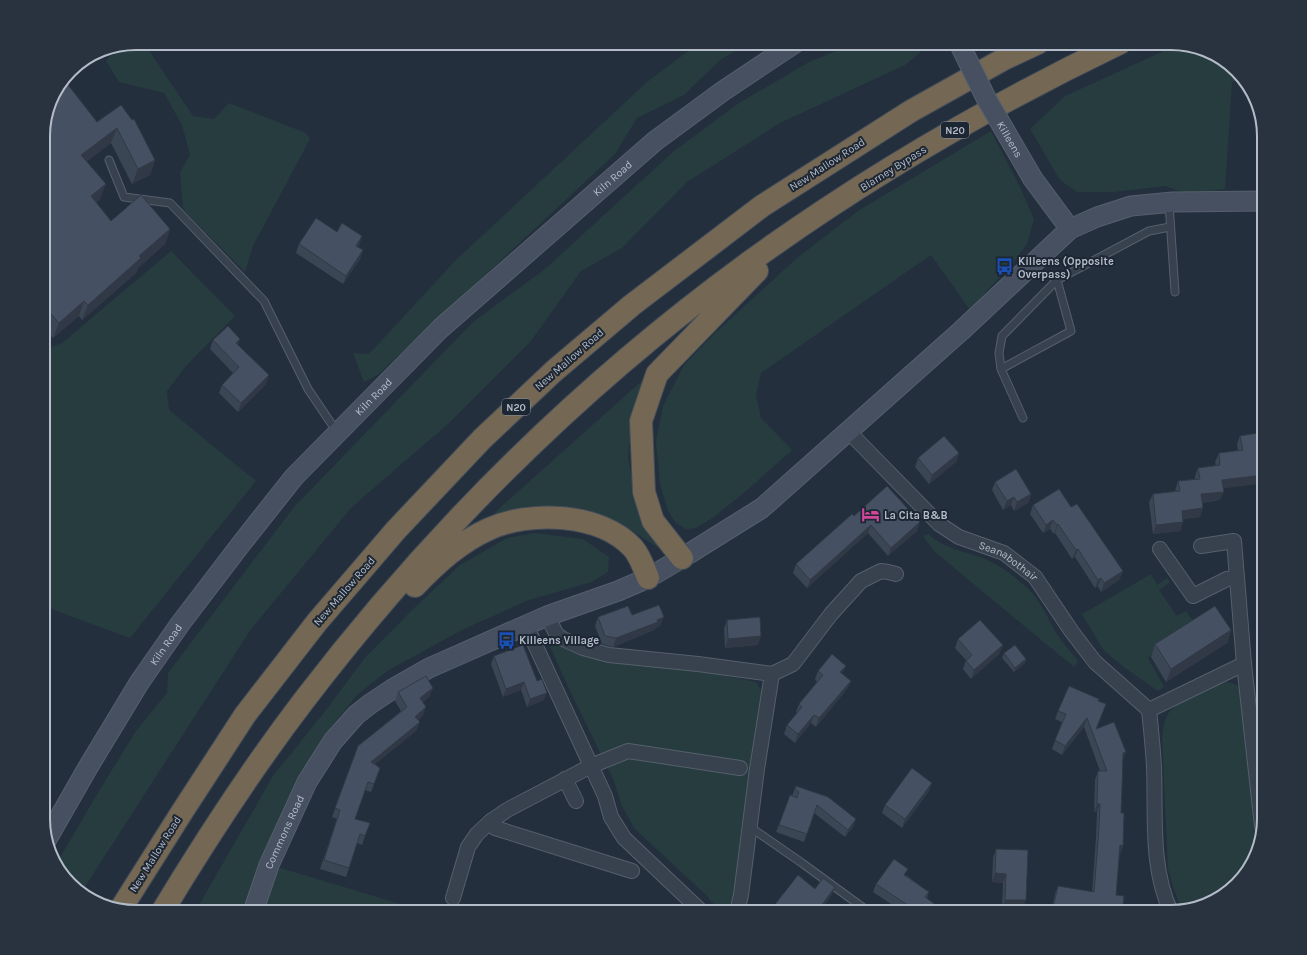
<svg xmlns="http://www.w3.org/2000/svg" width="1307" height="955" font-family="Karla,sans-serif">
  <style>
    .green { fill: #263c3f }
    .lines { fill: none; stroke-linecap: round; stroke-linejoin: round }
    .lane-casing { stroke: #565f6c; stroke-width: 9 }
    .street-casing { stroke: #565f6c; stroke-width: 16 }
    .secondary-casing { stroke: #565f6c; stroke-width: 21 }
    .highway-casing { stroke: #434c59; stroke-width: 24 }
    .lane { stroke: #38414e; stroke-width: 7 }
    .street { stroke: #38414e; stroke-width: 14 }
    .secondary { stroke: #465061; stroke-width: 19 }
    .highway { stroke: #746855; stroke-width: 22 }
    .secondary-bridge-casing { stroke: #565f6c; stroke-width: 21; stroke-linecap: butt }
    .secondary-bridge { stroke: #465061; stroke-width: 19 }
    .wall { fill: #3b4654 }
    .shaded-wall { fill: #303945 }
    .building { fill: #455162; stroke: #303945 }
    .labels { text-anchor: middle; stroke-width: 4; stroke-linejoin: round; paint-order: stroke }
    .shield { fill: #1d2633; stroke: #878f9c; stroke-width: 1 }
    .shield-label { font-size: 10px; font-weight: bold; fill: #b4bcc9 }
    .street-label { font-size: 11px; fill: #b4bcc9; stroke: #1d2633 }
    .poi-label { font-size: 11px; font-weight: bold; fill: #b4bcc9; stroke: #1d2633; text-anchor: start }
    .rim { fill: none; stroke: #b4bcc9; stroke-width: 2 }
  </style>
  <rect width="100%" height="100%" fill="#242f3e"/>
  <!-- green -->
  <path class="green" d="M136,43H144L193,116L214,119L229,103L306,133L310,139L253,246L245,272L183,210L180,172L190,155L182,125L164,93L119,82L106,61L118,46Z
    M699,43H748L720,60L684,95L637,118L615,154L379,374L364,382L353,353L369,354L456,260L647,82Z
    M856,43H929L930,44L905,65L780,123L687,182L622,248L581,271L531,341L449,423L352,507L251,629L81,893H79L56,864L102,786L136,731L167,693L168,673L294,507L473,322L545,269L674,151L739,103L809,62Z
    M1177,45L1228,62L1242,79L1232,82L1225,189L1187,194L1165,186L1114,192H1077L1060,180L1030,129L1065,96Z
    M991,131L1020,187L1034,219L1027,244L1015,260L970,310L931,255L761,373L756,395L761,418L792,450L746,491L714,517L696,528L686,529L676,523L668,511L660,484L656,441L663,406L684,365L716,332L797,258L858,211Z
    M171,251L235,316L186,366L167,391L169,410L256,481L130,638L43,606V350L62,343Z
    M653,371L631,426L628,458L639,512L660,549L631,530L607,517L573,507L536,506L493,514Z
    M534,533L583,539L609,557L608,572L592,582L529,600L464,629L387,671L357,695L330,728L298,789L253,912H195L273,776L326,710L364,659L411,611L460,565L507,538Z
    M928,534C949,553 979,552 1002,568C1015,577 1028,587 1037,599C1044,609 1049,620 1055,631C1062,642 1070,651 1078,661L1074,667L935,552L923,536Z
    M1151,574L1157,585L1167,578L1170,582L1159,590L1177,616L1186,611L1196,625L1148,658L1164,687L1158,691L1125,668L1108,654L1102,648L1082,614Z
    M547,640L560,645L702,671L756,682L763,693L733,912H720L707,896L634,828L621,804L614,781L569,689Z
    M1226,682L1233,683L1241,688L1256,844L1245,875H1242V878L1213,902L1182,910L1173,887L1168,869L1162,738C1163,728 1164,719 1170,711C1178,700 1212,687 1226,682Z
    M274,866L427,912H263Z"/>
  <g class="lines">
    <defs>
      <path id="lane" d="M109,160L124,197L170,203L264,301L308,389L337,432
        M1169,203L1175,292
        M1001,369L1071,331L1057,280
        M1023,418L1001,369L999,353L1002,336L1057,280L1149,231L1170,227
        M750,827L802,863L869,912"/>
      <g id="street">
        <path id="s1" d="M849,432L939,524L959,537L1004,553L1035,577L1072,632L1095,662L1149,710"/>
        <path d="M1201,546L1234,541L1244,664L1262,826"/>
        <path d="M1160,549L1193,596L1227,579L1237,578"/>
        <path d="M547,616L557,635L563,639L583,648L609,655L698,664L772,674L793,664L831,614L861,581L881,571L888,572L896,574"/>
        <path d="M526,625L605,796L611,817L624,838L702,912"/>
        <path d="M1149,710C1151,729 1153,748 1154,767C1156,815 1150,867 1171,912"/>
        <path d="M1149,710L1244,664"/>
        <path d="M565,779L576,801"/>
        <path d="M491,821L495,828L632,871"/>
        <path d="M453,898L468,847L477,834L491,821L507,810L591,766L628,751L740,768"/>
        <path d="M737,912L741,895L757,769L772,674"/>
      </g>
      <g id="secondary">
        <path d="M1033,179L1070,229"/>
        <path id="s2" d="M47,839L87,769L139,683L180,624L241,544L294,477L441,328L655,141L723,91L795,43"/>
        <path id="s3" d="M253,912L269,865L307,782L333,741L356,715L370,704L394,688L429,668L547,616L618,591L648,578L682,558L762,508L961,331L1070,229L1097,217L1131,206L1173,202L1264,201"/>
      </g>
      <path id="highway" d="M682,558L653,521L644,492L641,421L657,374L757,271
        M415,586C437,563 460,542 489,529C530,510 601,513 633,548C640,556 644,568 648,578
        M122,907L182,812L245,715L317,622L396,530L482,439L554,371L632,305L762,206L911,111L1004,59L1038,43
        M162,912C206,839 253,767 305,699C432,533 582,384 751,261C867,177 991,105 1120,43"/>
    </defs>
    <!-- lane casing -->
    <use href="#lane" class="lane-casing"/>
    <!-- street casing -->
    <use href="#street" class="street-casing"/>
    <!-- secondary casing -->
    <use href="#secondary" class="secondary-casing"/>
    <!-- highway casing -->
    <use href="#highway" class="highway-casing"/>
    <!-- lane -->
    <use href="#lane" class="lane"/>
    <!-- street -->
    <use href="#street" class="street"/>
    <!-- secondary -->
    <use href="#secondary" class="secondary"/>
    <!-- highway -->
    <use href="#highway" class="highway"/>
    <defs>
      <g id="secondary-bridge">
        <path id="s4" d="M959,43L987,100L1033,179"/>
      </g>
    </defs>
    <!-- secondary-bridge casing -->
    <use href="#secondary-bridge" class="secondary-bridge-casing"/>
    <!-- secondary-bridge -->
    <use href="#secondary-bridge" class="secondary-bridge"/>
  </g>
  <!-- wall -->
  <path class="wall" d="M121,105L155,160L150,175L132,184L111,143L87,161L100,199L96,202L111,221L170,229L165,244L138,268L136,273L82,320L79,316L53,338L43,327V129L97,122Z
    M337,232L362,236L359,245L358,247L363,250L360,259L343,284L296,253L299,244Z
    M240,339L238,344L266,384L238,412L219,393L222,385L233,373L210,349L213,340Z
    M1264,432V483L1223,488L1220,500L1202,503L1200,517L1183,519L1180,531L1153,534L1149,502L1153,494L1175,491L1178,481L1195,479V476L1198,468L1216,466L1215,462L1219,453L1238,451L1237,444L1240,436Z
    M959,453L956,462L929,484L915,467L918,458Z
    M995,482L1031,494L1028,503L1014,511L1011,505L1003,510L992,490Z
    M1033,505L1071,507L1123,571L1119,580L1101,592L1098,586L1095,588L1075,557L1072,559L1055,533L1054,534L1050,529L1043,533L1030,514Z
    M854,516L917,531L888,556L868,533L807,588L793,573L796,564Z
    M632,615L660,626L656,628L654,630L613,647L602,644L595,626L598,617Z
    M727,620L758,645L725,648L724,629Z
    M1231,630L1227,643L1166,682L1151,657L1155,644Z
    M958,639L1003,645L999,654L971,679L963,669L966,660L955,648Z
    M523,645L544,700L527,707L521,690L503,697L491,664L494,656Z
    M1004,653L1026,659L1025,663L1014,672L1002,658Z
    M818,671L843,674L851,681L847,689L816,727L811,723L795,743L784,734L787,725L797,713L796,712L799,704L817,682L815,679Z
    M433,688L429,697L423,702V715L418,720L420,722L416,731L375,764L380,768L371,792L365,790L355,819L365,836L362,845L357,843L346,877L320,869L337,819L332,817L358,746L401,711L395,701L398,692Z
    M1098,701L1106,704L1097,728L1123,760L1121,813L1123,846L1120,854H1119L1116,895L1122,912H1051L1055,894L1058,886L1092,892L1096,837L1097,812H1094L1095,780L1098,771H1100L1084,727L1062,755L1052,749L1062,722L1055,719L1058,711Z
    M795,788L853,827L845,837L814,813L804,842L776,832L790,795L792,796Z
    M929,791L902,828L882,813L885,805Z
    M996,849L1023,909L1002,908L1003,883L992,882L993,858Z
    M906,875L929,892L927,898L941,909L940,912H903L873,892L876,884Z"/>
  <!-- shaded-wall -->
  <path class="shaded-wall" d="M117,128L111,143L76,170L81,155Z
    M155,160L150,175L132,184L138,169Z
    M106,184L100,199L86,211L91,196Z
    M170,229L165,244L138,268L136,273L82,320L88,305L139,256Z
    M362,236L359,245L353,255L356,246Z
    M363,250L360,259L343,284L346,276Z
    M84,301L79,316L53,338L59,323Z
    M240,339L236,347V343Z
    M269,375L266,384L238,412L241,403Z
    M959,453L956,462L929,484L932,475Z
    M1264,475V483L1219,489L1222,480Z
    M1224,492L1220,500L1198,503L1201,494Z
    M1031,494L1028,503L1014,511L1017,502Z
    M1014,497L1011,505L1003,510L1007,501Z
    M1203,508L1200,517L1179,519L1182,511Z
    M1053,520L1050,529L1043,533L1046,525Z
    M920,522L917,531L888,556L891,548Z
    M1183,522L1180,531L1153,534L1156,525Z
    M1058,524L1055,533L1054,534L1057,525Z
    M871,525L868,533L807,588L810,580Z
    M1078,549L1075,557L1072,559L1076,550Z
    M1123,571L1119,580L1101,592L1104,583Z
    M1101,578L1098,586L1095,588L1098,580Z
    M664,617L660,626L656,628L654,630L613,647L616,638Z
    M1231,630L1227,643L1166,682L1171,669Z
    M761,636L758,645L725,648L728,639Z
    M1003,645L999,654L971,679L974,670Z
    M1026,659L1025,663L1014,672L1015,668Z
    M846,666L842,674L840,672Z
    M851,681L847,689L816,727L819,718Z
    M524,682L521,690L503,697L506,689Z
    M433,688L429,697L417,706L420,698Z
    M547,693L544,700L527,707L530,699Z
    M426,707L423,715L412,725L415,717Z
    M814,715L811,723L795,743L798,734Z
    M1087,718L1084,727L1062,755L1065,746Z
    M420,722L416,731L368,770L371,762Z
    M1126,752L1123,761V753Z
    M932,783L929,791L902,828L905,819Z
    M1097,804H1100L1097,812H1094Z
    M856,819L853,827L845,837L848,830Z
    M1120,845L1123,846L1120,854H1117Z
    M995,873L1006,874L1003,883L992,882Z
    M835,887L832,895L820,912L819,909Z
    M1005,900H1026L1023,909L1002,908Z"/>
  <!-- building -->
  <path class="building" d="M65,81L97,122L121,105L132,120L134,119L155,160L138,169L117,128L81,155L106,184L91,196L111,221L141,195L170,229L139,256L141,258L88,305L84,301L59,323L43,305V164L50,159L43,150V129L52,95L61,84Z
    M316,218L337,232L342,223L362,236L356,246L363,250L346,276L299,244Z
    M228,326L240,339L236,343L269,375L241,403L222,385L239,367L213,340Z
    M1264,432V475L1222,480L1224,492L1201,494L1203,508L1182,511L1183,522L1156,525L1153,494L1180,491L1178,481L1200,479L1198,468L1220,465L1219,453L1243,450L1240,436Z
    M944,436L959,453L932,475L918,458Z
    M1016,469L1031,494L1017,502L1014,497L1007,501L995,482Z
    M887,486L920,522L891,548L871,525L810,580L796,564L852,514L854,516Z
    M1059,489L1071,507L1077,504L1123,571L1104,583L1101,578L1098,580L1078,549L1076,550L1058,524L1057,525L1053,520L1046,525L1033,505Z
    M659,605L664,617L657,620L658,622L616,638L605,636L598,617L628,606L632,615Z
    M1215,606L1231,630L1171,669L1155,644Z
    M760,617L761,636L728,639L727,620Z
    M980,620L1003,645L974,670L966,661L972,655L958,639Z
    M523,645L537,681L542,679L547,693L530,699L524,682L506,689L494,656Z
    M1015,645L1026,659L1015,668L1004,653Z
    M832,654L846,666L840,672L851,681L819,718L814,715L798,734L787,725L802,707L799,704L823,675L818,671Z
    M426,676L433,688L420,698L426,707L415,717L420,722L371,762L380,768L374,784L368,782L355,819L370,823L365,836L360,834L349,868L324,860L340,810L335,808L358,746L407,707L398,692Z
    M1069,686L1099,699L1098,701L1106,704L1096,729L1114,722L1126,752L1123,753L1122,788L1121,813H1124L1123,846L1120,845L1116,895L1124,896L1122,912H1054V903L1058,886L1094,892L1099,828L1100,804H1097L1098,771H1107L1087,718L1065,746L1055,740L1066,714L1058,711Z
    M912,768L932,783L905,819L885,805Z
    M796,786L828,797L856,819L848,830L817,805L807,834L779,825L790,795L797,798L799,792L795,788Z
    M996,849L1028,850L1026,900H1005L1006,874L995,873Z
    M894,859L908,869L904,875L929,892L925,897L941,909L938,912H918L876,884Z
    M798,875L815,889L823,878L835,887L819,909L823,912H769Z"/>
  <!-- icons -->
  <defs>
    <symbol id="bus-bare" viewBox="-9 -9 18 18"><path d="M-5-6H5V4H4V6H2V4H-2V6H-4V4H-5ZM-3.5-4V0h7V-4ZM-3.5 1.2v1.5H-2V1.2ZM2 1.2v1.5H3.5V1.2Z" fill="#1a4fb4" stroke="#1d2633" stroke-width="2.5" paint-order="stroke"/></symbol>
    <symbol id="hotel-bare" viewBox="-9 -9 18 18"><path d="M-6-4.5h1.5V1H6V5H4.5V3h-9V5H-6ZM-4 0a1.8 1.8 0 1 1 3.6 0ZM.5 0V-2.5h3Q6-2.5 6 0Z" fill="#d1479c" stroke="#1d2633" stroke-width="2.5" paint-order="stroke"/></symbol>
  </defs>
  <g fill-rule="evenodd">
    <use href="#bus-bare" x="992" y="254" width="25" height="25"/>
    <use href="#hotel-bare" x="858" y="502" width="25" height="25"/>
    <use href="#bus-bare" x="494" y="628" width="25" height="25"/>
  </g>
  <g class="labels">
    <!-- shield labels -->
    <g class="shield">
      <rect x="941" y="122" width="28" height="16" rx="3"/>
      <rect x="502" y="399" width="28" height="16" rx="3"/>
    </g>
    <g class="shield-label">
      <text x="955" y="134">N20</text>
      <text x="516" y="411">N20</text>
    </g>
    <!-- street labels -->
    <g class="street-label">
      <text dy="4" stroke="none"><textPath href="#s4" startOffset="109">Killeens</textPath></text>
      <text transform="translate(827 164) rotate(-33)" y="4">New Mallow Road</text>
      <text transform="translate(893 168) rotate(-32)" y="4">Blarney Bypass</text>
      <text dy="4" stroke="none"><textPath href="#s2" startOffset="876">Kiln Road</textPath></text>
      <text transform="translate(569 359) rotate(-41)" y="4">New Mallow Road</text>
      <text dy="4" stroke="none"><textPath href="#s2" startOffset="552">Kiln Road</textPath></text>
      <text dy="4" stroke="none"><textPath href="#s1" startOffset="208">Seanabothair</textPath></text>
      <text transform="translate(344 591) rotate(-49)" y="4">New Mallow Road</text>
      <text dy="4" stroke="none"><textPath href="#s2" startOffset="228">Kiln Road</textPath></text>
      <text dy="4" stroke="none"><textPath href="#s3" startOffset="86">Commons Road</textPath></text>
      <text transform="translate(155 854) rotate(-58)" y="4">New Mallow Road</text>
    </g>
    <!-- poi labels -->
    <g class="poi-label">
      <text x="1018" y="265">Killeens (Opposite<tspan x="1018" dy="13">Overpass)</tspan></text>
      <text x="884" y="519">La Cita B&amp;B</text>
      <text x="519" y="644">Killeens Village</text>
    </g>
  </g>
  <!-- crop -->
  <path d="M0 0H1307V955H0ZM136 50H1171A86 86 0 0 1 1257 136V819A86 86 0 0 1 1171 905H136A86 86 0 0 1 50 819V136A86 86 0 0 1 136 50Z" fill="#29323f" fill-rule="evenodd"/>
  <path class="rim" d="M136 50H1171A86 86 0 0 1 1257 136V819A86 86 0 0 1 1171 905H136A86 86 0 0 1 50 819V136A86 86 0 0 1 136 50Z"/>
</svg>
